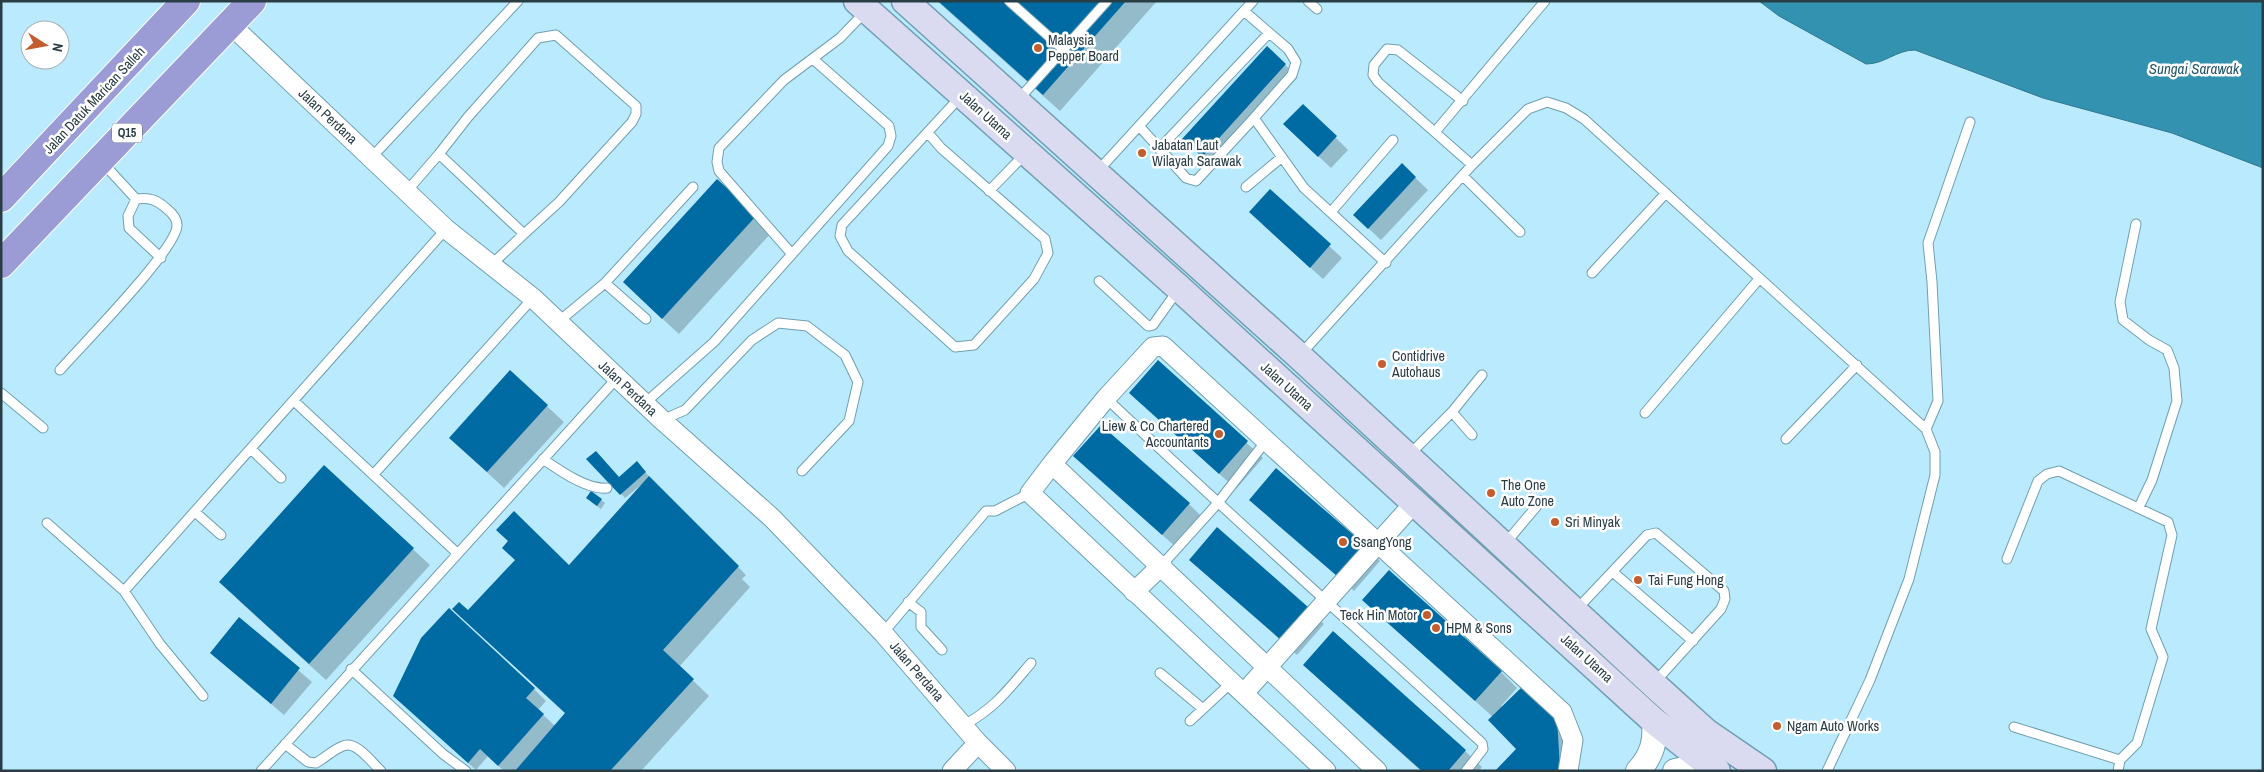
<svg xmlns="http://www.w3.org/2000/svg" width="2264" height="772" font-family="'Archivo Narrow',sans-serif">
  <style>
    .water { fill: #3392b0; stroke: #307890 }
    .shadow { fill: #0003 }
    .building { fill: #006aa3 }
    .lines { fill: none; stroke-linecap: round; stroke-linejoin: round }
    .service-casing { stroke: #709fb1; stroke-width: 11 }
    .minor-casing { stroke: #709fb1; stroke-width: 21 }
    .tertiary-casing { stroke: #709fb1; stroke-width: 26 }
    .secondary-casing { stroke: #709fb1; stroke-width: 29 }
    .trunk-casing { stroke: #fff; stroke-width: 30 }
    .service { stroke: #fff; stroke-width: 9 }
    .minor { stroke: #fff; stroke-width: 19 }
    .tertiary { stroke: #fff; stroke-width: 24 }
    .secondary { stroke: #dadaf0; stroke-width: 26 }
    .trunk { stroke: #9b9bd6; stroke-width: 28 }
    .poi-dot { fill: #c35d2f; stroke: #fff; stroke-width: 2 }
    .labels { text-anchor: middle; stroke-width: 5; stroke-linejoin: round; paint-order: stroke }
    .shield { fill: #fff; stroke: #69777d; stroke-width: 1 }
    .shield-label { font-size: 12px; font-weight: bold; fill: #293d45 }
    .poi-label { font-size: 14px; fill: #293d45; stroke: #fff; text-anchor: start }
    .street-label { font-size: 14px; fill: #293d45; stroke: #fff }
    .water-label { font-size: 15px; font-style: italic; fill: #245768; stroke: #fff }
  </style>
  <rect width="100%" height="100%" fill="#b9eafd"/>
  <!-- water -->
  <path class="water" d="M1759,1H2263V168L2172,133L2043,98L1915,50C1896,50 1885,64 1866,64L1779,16Z"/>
  <!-- shadow -->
  <path class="shadow" d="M937,1H1157L1060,111Z
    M1267,48L1298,77L1215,168L1196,151Z
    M1303,105L1348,150L1331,168L1297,136Z
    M1402,165L1428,190L1381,240L1367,227Z
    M717,180L772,232L679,334L640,298Z
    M1270,191L1342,258L1323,279L1263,225Z
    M1158,362L1263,458L1236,489L1130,393Z
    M510,372L564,422L504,488L467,454Z
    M1075,456L1189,504L1205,520L1179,550Z
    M588,459L619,478L640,467L746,575L742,579L750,587L679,667L709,696L641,771H504L488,756L476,770L459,755L534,689L546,701L538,710L555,726L566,714L469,612L569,566L647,480L625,498Z
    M324,467L430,565L326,680L236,598Z
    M1276,470L1380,561L1354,591L1251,500Z
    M591,492L605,503L601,509L591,502Z
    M1217,529L1324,624L1297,655L1191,560Z
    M1380,616L1501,672L1517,688L1501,706L1557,719L1575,771H1497L1517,749L1493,717Z
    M239,619L312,682L284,715L211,653Z
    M1333,632L1465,751L1482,767L1479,771H1421L1321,681L1304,665Z"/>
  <!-- building -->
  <path class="building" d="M938,1H1126L1043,95Z
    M1267,46L1286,64L1202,157L1182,139Z
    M1303,104L1337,136L1318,157L1283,124Z
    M1402,163L1416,177L1368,229L1353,215Z
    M717,179L757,215L662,319L623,282Z
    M1270,189L1331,244L1310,268L1249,212Z
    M1158,360L1248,441L1219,474L1129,393Z
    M510,370L548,405L487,472L449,438Z
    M1101,425L1190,503L1162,535L1073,456Z
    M596,451L619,477L637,461L646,472L620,495L586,459Z
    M324,465L414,548L309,664L219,582Z
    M1276,468L1364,544L1337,576L1249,500Z
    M649,476L739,566L663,650L694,679L610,771H515L565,713L452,609L459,602L468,610L515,560L502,548L508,541L496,530L514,511L569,565Z
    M591,491L602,499L597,506L586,498Z
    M1217,527L1308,607L1280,639L1189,560Z
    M1389,570L1502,671L1475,701L1362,600Z
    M449,608L535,688L526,698L544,714L498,766L480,749L468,763L393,696L421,638Z
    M239,617L300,668L271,704L210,653Z
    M1333,631L1466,750L1448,771H1422L1303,665Z
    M1523,686L1557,718L1560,768L1558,771H1495L1516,749L1488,720Z"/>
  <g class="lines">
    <defs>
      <path id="service" d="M1009,1L1065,51
        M1308,1L1317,9
        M1244,11L1288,49L1296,62L1292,75L1254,118
        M1018,100L1107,1
        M1463,101L1398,50L1387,49L1374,65L1373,75L1378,82L1472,165
        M1140,127L1186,178L1196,181L1254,118L1304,188L1386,263
        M1435,132L1545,1
        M929,134L941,148L1045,239L1048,253L1034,279L974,345L955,347L848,251L840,236L842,225L961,96
        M1159,149L1269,33
        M439,154L468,117L538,38L556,35L636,106V114L632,122L559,202L524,234
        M372,157L518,1
        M102,162L136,199L128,216L129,228L161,258
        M1097,172L1253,1
        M1463,176L1520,232
        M1246,187L1282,157
        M407,191L439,154L524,234L491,265
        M989,191L1026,153
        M1331,212L1393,140
        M2136,224L2120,302L2123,320L2149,340L2167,350L2174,368L2177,401L2152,480L2139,507
        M791,253L719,171L717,162L719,148L784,80L840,38L866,11
        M1592,273L1666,193
        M1099,281L1148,326L1153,325L1178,290
        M605,283L646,319
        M558,322L605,283L693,187
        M1301,354L1472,165L1528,109L1547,102L1566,108L1584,119L1926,429L1935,452V475L1909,579L1870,680L1827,771
        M60,370C80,347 178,248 177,225C177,218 172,213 167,209C157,200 150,197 136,199
        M1,393L43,428
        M1106,398C1229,515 1357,628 1482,743L1483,749L1466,771
        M294,401L457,553
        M645,403L714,342L888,146L891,136L889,126L813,59
        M1452,412L1472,435
        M1645,413L1759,279
        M662,420L685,410L752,340L778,323L807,326L845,355L858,382L849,421L802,471
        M1926,429L1938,401L1932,282L1928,243L1970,122
        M1786,439L1857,365
        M251,449L281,478
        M1409,455L1452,412L1482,375
        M543,459C559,470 587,490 607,488
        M373,475L533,298
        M195,512L221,535
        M47,523L124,591L446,229
        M1504,545L1541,501
        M2007,559L2038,481L2047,474L2059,471L2168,522L2172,535L2151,629L2163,657L2137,743L2120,760L2118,771
        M1162,565L1217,504L1266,441
        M1614,573L1693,641
        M124,591L160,644L203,696
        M908,602L921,612V627L942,650
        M1577,609L1647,535L1656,533L1724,591L1725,599L1721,609L1655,682
        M883,633L986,511H995L1030,493
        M351,669L443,754L466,771
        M1160,673L1203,709
        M1190,721L1232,682
        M964,725C995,708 1008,690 1031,663
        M2014,727L2120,760
        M285,744L308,762L316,763C325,758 334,749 343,746C356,740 372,763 381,771
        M261,771L617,378"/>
      <path id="minor" d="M231,25L446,229L533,298L662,420L772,518L883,633L978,743L1006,771
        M1052,464L1030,493L1326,771
        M1134,592L1162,565
        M1244,693L1415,502
        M952,771L978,743
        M1377,771L1052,464L1106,398L1153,347L1163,346L1562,712L1573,740L1568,771"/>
      <path id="tertiary" d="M1638,771C1652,756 1656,741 1654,721
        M1675,771L1695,767L1714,769"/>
      <path id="secondary" d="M857,1L1179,288L1654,721L1717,771
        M905,1L1299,356L1653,684L1706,732L1763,771"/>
      <path id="trunk" d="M1,198L186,1
        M1,264L252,1"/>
    </defs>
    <!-- service casing -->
    <use href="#service" class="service-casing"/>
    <!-- minor casing -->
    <use href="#minor" class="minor-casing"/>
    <!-- tertiary casing -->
    <use href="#tertiary" class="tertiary-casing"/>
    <!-- secondary casing -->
    <use href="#secondary" class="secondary-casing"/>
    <!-- trunk casing -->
    <use href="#trunk" class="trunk-casing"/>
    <!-- service -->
    <use href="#service" class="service"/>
    <!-- minor -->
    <use href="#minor" class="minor"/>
    <!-- tertiary -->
    <use href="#tertiary" class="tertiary"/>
    <!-- secondary -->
    <use href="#secondary" class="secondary"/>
    <!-- trunk -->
    <use href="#trunk" class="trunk"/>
  </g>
  <!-- markers -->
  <g class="poi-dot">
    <circle cx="1038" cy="48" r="5"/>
    <circle cx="1142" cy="153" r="5"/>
    <circle cx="1382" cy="364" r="5"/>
    <circle cx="1219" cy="434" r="5"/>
    <circle cx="1491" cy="493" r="5"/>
    <circle cx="1555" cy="522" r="5"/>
    <circle cx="1343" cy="542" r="5"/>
    <circle cx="1638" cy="580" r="5"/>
    <circle cx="1427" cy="615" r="5"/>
    <circle cx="1436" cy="628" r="5"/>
    <circle cx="1777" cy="726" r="5"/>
  </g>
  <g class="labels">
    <!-- shield labels -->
    <rect class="shield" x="112" y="123.5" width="30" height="19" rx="4"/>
    <g class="shield-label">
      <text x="127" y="137">Q15</text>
    </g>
    <!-- poi labels -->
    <g class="poi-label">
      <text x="1048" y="45">Malaysia<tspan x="1048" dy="16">Pepper Board</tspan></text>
      <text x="1152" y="150">Jabatan Laut<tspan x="1152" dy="16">Wilayah Sarawak</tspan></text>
      <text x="1392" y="361">Contidrive<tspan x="1392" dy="16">Autohaus</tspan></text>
      <text x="1209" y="431" text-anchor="end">Liew &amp; Co Chartered<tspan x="1209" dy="16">Accountants</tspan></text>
      <text x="1501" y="490">The One<tspan x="1501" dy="16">Auto Zone</tspan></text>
      <text x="1565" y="527">Sri Minyak</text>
      <text x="1353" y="547">SsangYong</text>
      <text x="1648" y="585">Tai Fung Hong</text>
      <text x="1417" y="620" text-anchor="end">Teck Hin Motor</text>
      <text x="1446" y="633">HPM &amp; Sons</text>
      <text x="1787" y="731">Ngam Auto Works</text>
    </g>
    <!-- street labels -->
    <g class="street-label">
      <text transform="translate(94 100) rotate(-47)" y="5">Jalan Datuk Marican Salleh</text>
      <text transform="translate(986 115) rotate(42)" y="5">Jalan Utama</text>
      <text transform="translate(328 116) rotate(43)" y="5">Jalan Perdana</text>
      <text transform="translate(1287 386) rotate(42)" y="5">Jalan Utama</text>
      <text transform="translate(628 388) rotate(43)" y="5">Jalan Perdana</text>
      <text transform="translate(1587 658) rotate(42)" y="5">Jalan Utama</text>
      <text transform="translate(917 671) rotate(49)" y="5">Jalan Perdana</text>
    </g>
    <!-- water labels -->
    <g class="water-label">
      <text x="2194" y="74">Sungai Sarawak</text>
    </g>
  </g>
  <!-- border -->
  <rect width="2264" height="772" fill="none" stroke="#293d45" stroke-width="5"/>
  <!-- north arrow -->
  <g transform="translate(45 45) rotate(101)"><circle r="24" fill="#ffffff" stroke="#a9b1b5"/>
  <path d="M0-4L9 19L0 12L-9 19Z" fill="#c35d2f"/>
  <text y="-8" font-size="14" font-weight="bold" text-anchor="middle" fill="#293d45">N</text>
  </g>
</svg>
